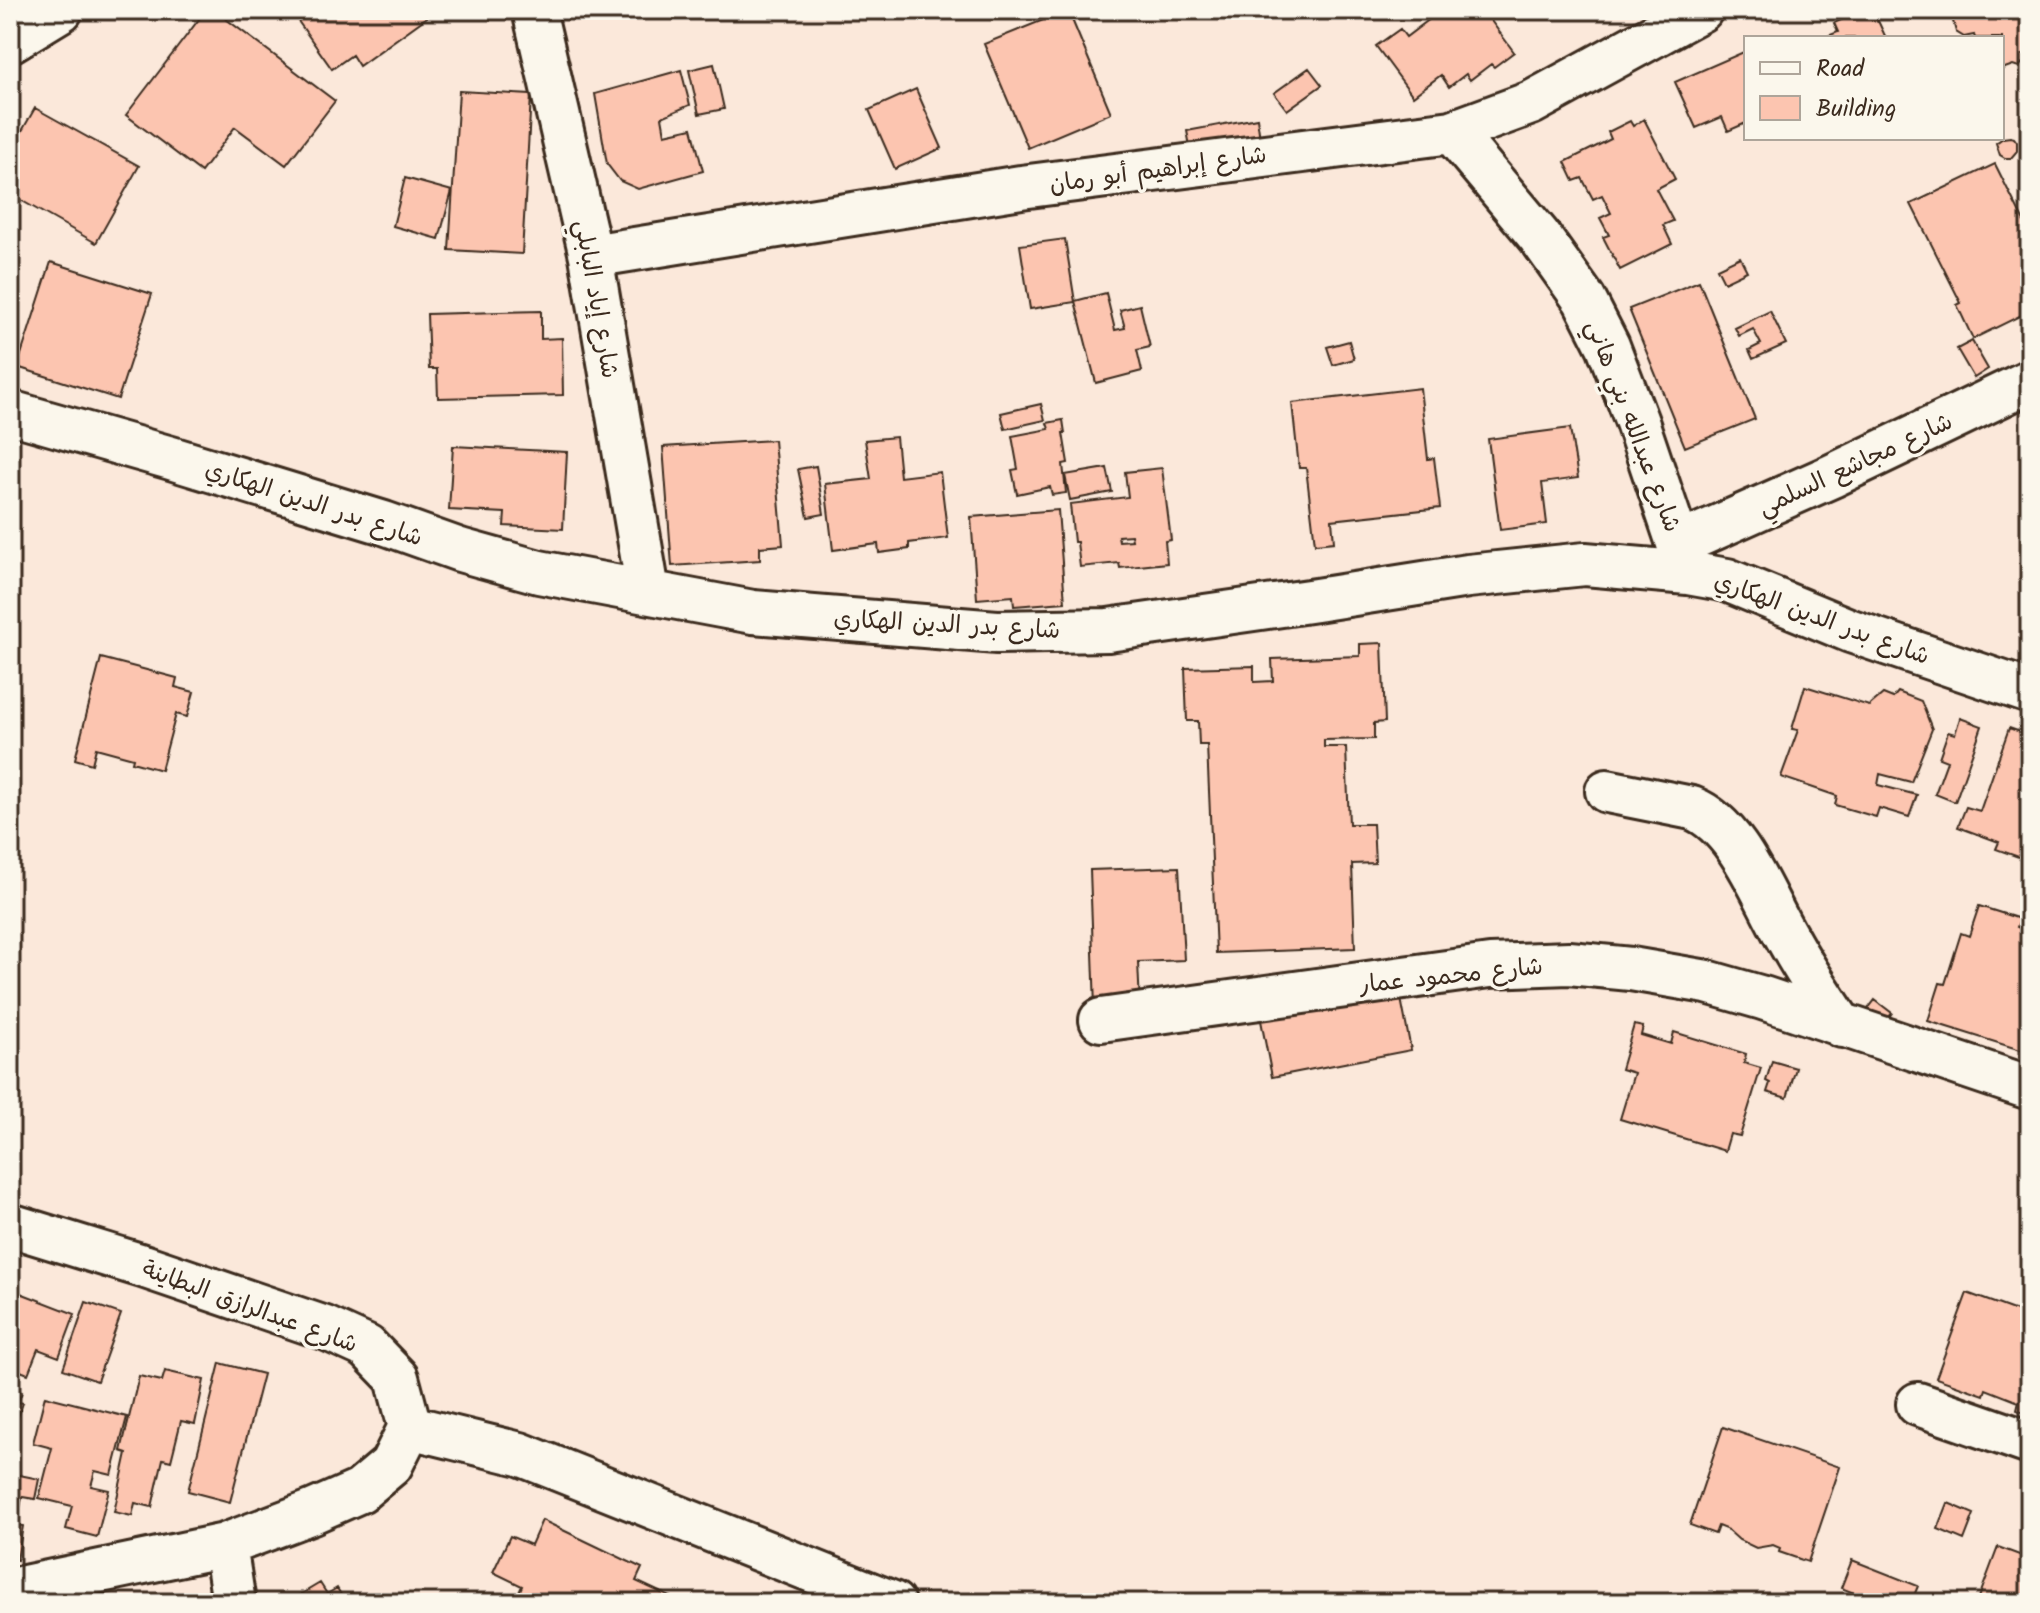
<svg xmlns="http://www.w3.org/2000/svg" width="2040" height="1613" font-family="Kalam,'Playpen Sans Arabic',sans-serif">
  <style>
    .building { fill: #fcc5b0; stroke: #3b2a1e; stroke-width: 2; fill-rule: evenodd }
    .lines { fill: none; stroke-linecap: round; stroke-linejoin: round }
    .minor-casing { stroke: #3b2a1e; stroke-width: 48 }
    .minor { stroke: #fbf7ec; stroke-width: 42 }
    .labels { text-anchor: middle; stroke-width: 7; stroke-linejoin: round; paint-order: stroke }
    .street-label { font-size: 24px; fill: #3b2a1e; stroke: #fbf7ec }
  </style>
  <rect width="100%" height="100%" fill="#fbe8da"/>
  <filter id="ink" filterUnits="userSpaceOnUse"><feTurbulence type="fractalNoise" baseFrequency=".0125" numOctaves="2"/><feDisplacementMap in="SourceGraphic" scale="16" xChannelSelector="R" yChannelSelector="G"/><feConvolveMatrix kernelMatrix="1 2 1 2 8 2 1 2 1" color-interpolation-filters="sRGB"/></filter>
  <g filter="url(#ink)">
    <!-- building -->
    <path class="building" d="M206,10H214L335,101L286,165L235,127L201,172L126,115Z
      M296,10H437L359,66L352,55L332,69L298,21L302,18Z
      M1068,10L1111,113L1028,148L984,44Z
      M1438,10H1483L1514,52L1494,67L1491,64L1470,80L1466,74L1449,87L1441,75L1413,96L1376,46L1400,29L1406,37L1439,12Z
      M1864,10H1873L1886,38H1823L1838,32L1834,23Z
      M1950,10H2030V52L2023,55V62L2019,67L2013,65L2002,69V38H1975L1974,35L1964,37L1956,32Z
      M1746,51V123L1728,131L1722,117L1696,128L1675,82Z
      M714,64L724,109L699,114L689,70Z
      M1309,68L1322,85L1287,110L1274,93Z
      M681,70L690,105L662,117L665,134L692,128L703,171L638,189L620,181L607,164L595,94Z
      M916,89L942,148L895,169L869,110Z
      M459,91L531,95L522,254L449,250Z
      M35,108L139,166L96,243L10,194V152Z
      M1257,118L1260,139L1191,151L1187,131Z
      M1644,119L1675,179L1656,189L1673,221L1663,225L1672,244L1620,270L1603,237L1609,235L1600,218L1611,213L1602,195L1593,199L1582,178L1574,181L1565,162L1611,139L1608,132L1630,121L1633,126Z
      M2010,137L2014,138L2017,142V151L2011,158H2005L2000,155L1996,143L2003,138Z
      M1995,164L2024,222L2030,219V311L1973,339L1957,305L1961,303L1911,204Z
      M405,178L452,191L439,239L393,226Z
      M1065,239L1075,302L1030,309L1020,245Z
      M1740,257L1747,271L1724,282L1717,268Z
      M51,262L152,294L118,399L17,367Z
      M1699,281L1755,419L1685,447L1629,309Z
      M1106,293L1115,330L1125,328L1120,310L1140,305L1150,347L1137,350L1142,371L1096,383L1075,301Z
      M541,311V339L562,338L563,395L438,398L437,369H429L427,314Z
      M1770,311L1786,344L1753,359L1749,350L1761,344L1753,329L1739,336L1735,328Z
      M1349,341L1354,359L1333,365L1327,347Z
      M1972,341L1988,369L1974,378L1957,349Z
      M1420,388L1428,459L1434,458L1440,508L1332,520L1334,542L1315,544L1306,468H1299L1292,403Z
      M1041,404L1045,420L1005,429L1001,413Z
      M1063,420L1065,433H1063L1068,463L1063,464L1066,493L1052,495L1050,487L1017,494L1012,470L1018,469L1012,436L1049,429L1047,423Z
      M1570,428L1578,478L1542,483L1547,524L1500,530L1488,439Z
      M896,437L900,477L940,472L948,538L909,543V549L879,553L878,544L833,550L825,484L871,479L865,440Z
      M774,440L783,545L760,547V560L672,566L663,447Z
      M453,446L567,452L563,529L504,526L505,513L449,510Z
      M816,466L824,514L808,517L798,469Z
      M1107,468L1112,492L1070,500L1065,475Z
      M1162,468L1171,540L1165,541L1167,563L1120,568L1119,563L1080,567L1077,542H1074L1070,504L1128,497L1125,472ZM1131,535L1132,540L1119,541L1118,536Z
      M1058,510L1065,602L1014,606L1013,596L977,599L971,517Z
      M1382,643L1385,722L1374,723V739L1324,740V747H1346L1349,824H1373L1375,863L1352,864L1355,948L1216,953L1207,745H1199L1198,721H1187L1185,668L1254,666V682L1273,681L1272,659L1360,656V644Z
      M101,658L177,678L175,687L194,692L187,717L176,714L161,770L132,762L133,758L96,748L92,764L75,759Z
      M1805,686L1869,706L1883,694L1893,698L1898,692L1921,701L1932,729L1911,782L1880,774L1878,785L1917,795L1909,817L1879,808L1876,817L1835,805L1837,796L1781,777L1798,730L1792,729Z
      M1960,718L1982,726L1955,802L1935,794L1947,761L1939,758L1948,732L1955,734Z
      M2009,728L2026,734L2023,744L2030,746V861L1996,849L1999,842L1958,827L1966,807L1980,811Z
      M1179,867L1184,960L1138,962L1140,1005L1095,1007L1090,870Z
      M1979,906L2020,919L2017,927L2030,932V1053L1928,1021L1940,983L1945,984L1961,933L1969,936Z
      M1398,983L1411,1050L1272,1077L1259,1010Z
      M1875,1000L1892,1013L1875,1035L1858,1022Z
      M1634,1025L1643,1027L1641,1035L1671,1044L1674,1032L1746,1054L1744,1063L1761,1068L1740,1136L1730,1134L1725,1151L1620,1119L1634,1073L1621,1069Z
      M1772,1061L1796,1068L1787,1098L1767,1092L1770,1083L1766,1081Z
      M10,1289L75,1314L59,1357L38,1349L28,1374L10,1367Z
      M1967,1293L2030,1316V1415L2017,1410L2019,1402L1986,1389L1984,1395L1936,1378Z
      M86,1302L121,1314L97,1381L63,1369Z
      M220,1363L263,1374L230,1502L188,1491Z
      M165,1371L204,1380L195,1424L181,1421L171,1461L163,1459L152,1507L135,1503L132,1516L114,1512L127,1453L121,1451L139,1376L162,1381Z
      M10,1388L22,1392L18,1402L23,1403L15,1425L10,1423Z
      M45,1396L127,1417L112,1475L95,1471L91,1486L109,1490L97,1537L66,1529L72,1506L39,1498L52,1448L33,1443Z
      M1723,1427L1840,1467L1808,1562L1779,1552L1780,1548L1773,1545L1756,1548L1739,1540L1728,1530L1718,1526L1715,1534L1690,1525Z
      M10,1473L39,1479L35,1499L22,1497L19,1513L10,1511Z
      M1948,1503L1974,1514L1964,1540L1938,1529Z
      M542,1520L642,1568L636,1581L677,1600L676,1603H514L522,1586L493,1572L510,1536L531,1545Z
      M10,1524L23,1526L17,1560L10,1559Z
      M1998,1547L2022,1556L2026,1547L2030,1548V1603H1977Z
      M1852,1560L1918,1586L1911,1603H1880L1841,1588Z
      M320,1583L327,1594L337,1588L346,1603H291L290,1601Z"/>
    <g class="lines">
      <defs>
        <path id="minor" d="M534,10L591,256L648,591
          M10,41L61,10
          M1452,132L1539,236L1584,299L1608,346L1637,422L1688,573
          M591,256L1021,187L1452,132L1531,103L1701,10
          M10,412L171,458L384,523L460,550L539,572L753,612L997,632L1108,630L1316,600L1468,576L1585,564L1688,573L1727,580L1851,631L2030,692
          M1679,544L1832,476L2030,381
          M1607,791L1692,808C1738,826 1762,895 1786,936C1803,967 1822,996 1842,1026
          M1101,1020L1490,966L1569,963L1631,969L1707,982L1763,998L2030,1088
          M10,1225L143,1266L325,1328L367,1347L397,1378L410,1427L391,1465L360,1491L312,1512L225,1545L10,1590
          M1918,1404L2030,1443
          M410,1427L520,1454L893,1603
          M225,1545L234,1603"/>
      </defs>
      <!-- minor casing -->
      <use href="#minor" class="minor-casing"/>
      <!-- minor -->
      <use href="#minor" class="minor"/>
    </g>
  </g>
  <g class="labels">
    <!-- street labels -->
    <g class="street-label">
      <text transform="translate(1158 169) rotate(-8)" y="8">شارع إبراهيم أبو رمان</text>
      <text transform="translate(597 299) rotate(80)" y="8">شارع إياد البابلي</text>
      <text transform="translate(1634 426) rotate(69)" y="8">شارع عبدالله بني هاني</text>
      <text transform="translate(1855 464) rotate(-25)" y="8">شارع مجاشع السلمي</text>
      <text transform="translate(314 503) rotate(18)" y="8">شارع بدر الدين الهكاري</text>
      <text transform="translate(1822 618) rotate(20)" y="8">شارع بدر الدين الهكاري</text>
      <text transform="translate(947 624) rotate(3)" y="8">شارع بدر الدين الهكاري</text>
      <text transform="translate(1451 975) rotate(-6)" y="8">شارع محمود عمار</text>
      <text transform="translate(250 1306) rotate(20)" y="8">شارع عبدالرازق البطاينة</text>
    </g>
  </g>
  <!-- margin -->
  <rect width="2040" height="1613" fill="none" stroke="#fbf7ec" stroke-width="40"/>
  <rect x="20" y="20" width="2000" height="1573" fill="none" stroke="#3b2a1e" stroke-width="3" filter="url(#ink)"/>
  <!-- legend -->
  <rect x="1744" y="36" width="260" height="104" fill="#fbf7ec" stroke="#aea59a" stroke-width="2"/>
  <rect x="1760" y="62" width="40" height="12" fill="#fbf7ec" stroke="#aea59a" stroke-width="2"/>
  <text x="1816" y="76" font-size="24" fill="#3b2a1e">Road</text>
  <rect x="1760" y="96" width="40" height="24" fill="#fcc5b0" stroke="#aea59a" stroke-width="2"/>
  <text x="1816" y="116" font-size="24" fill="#3b2a1e">Building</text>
</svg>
